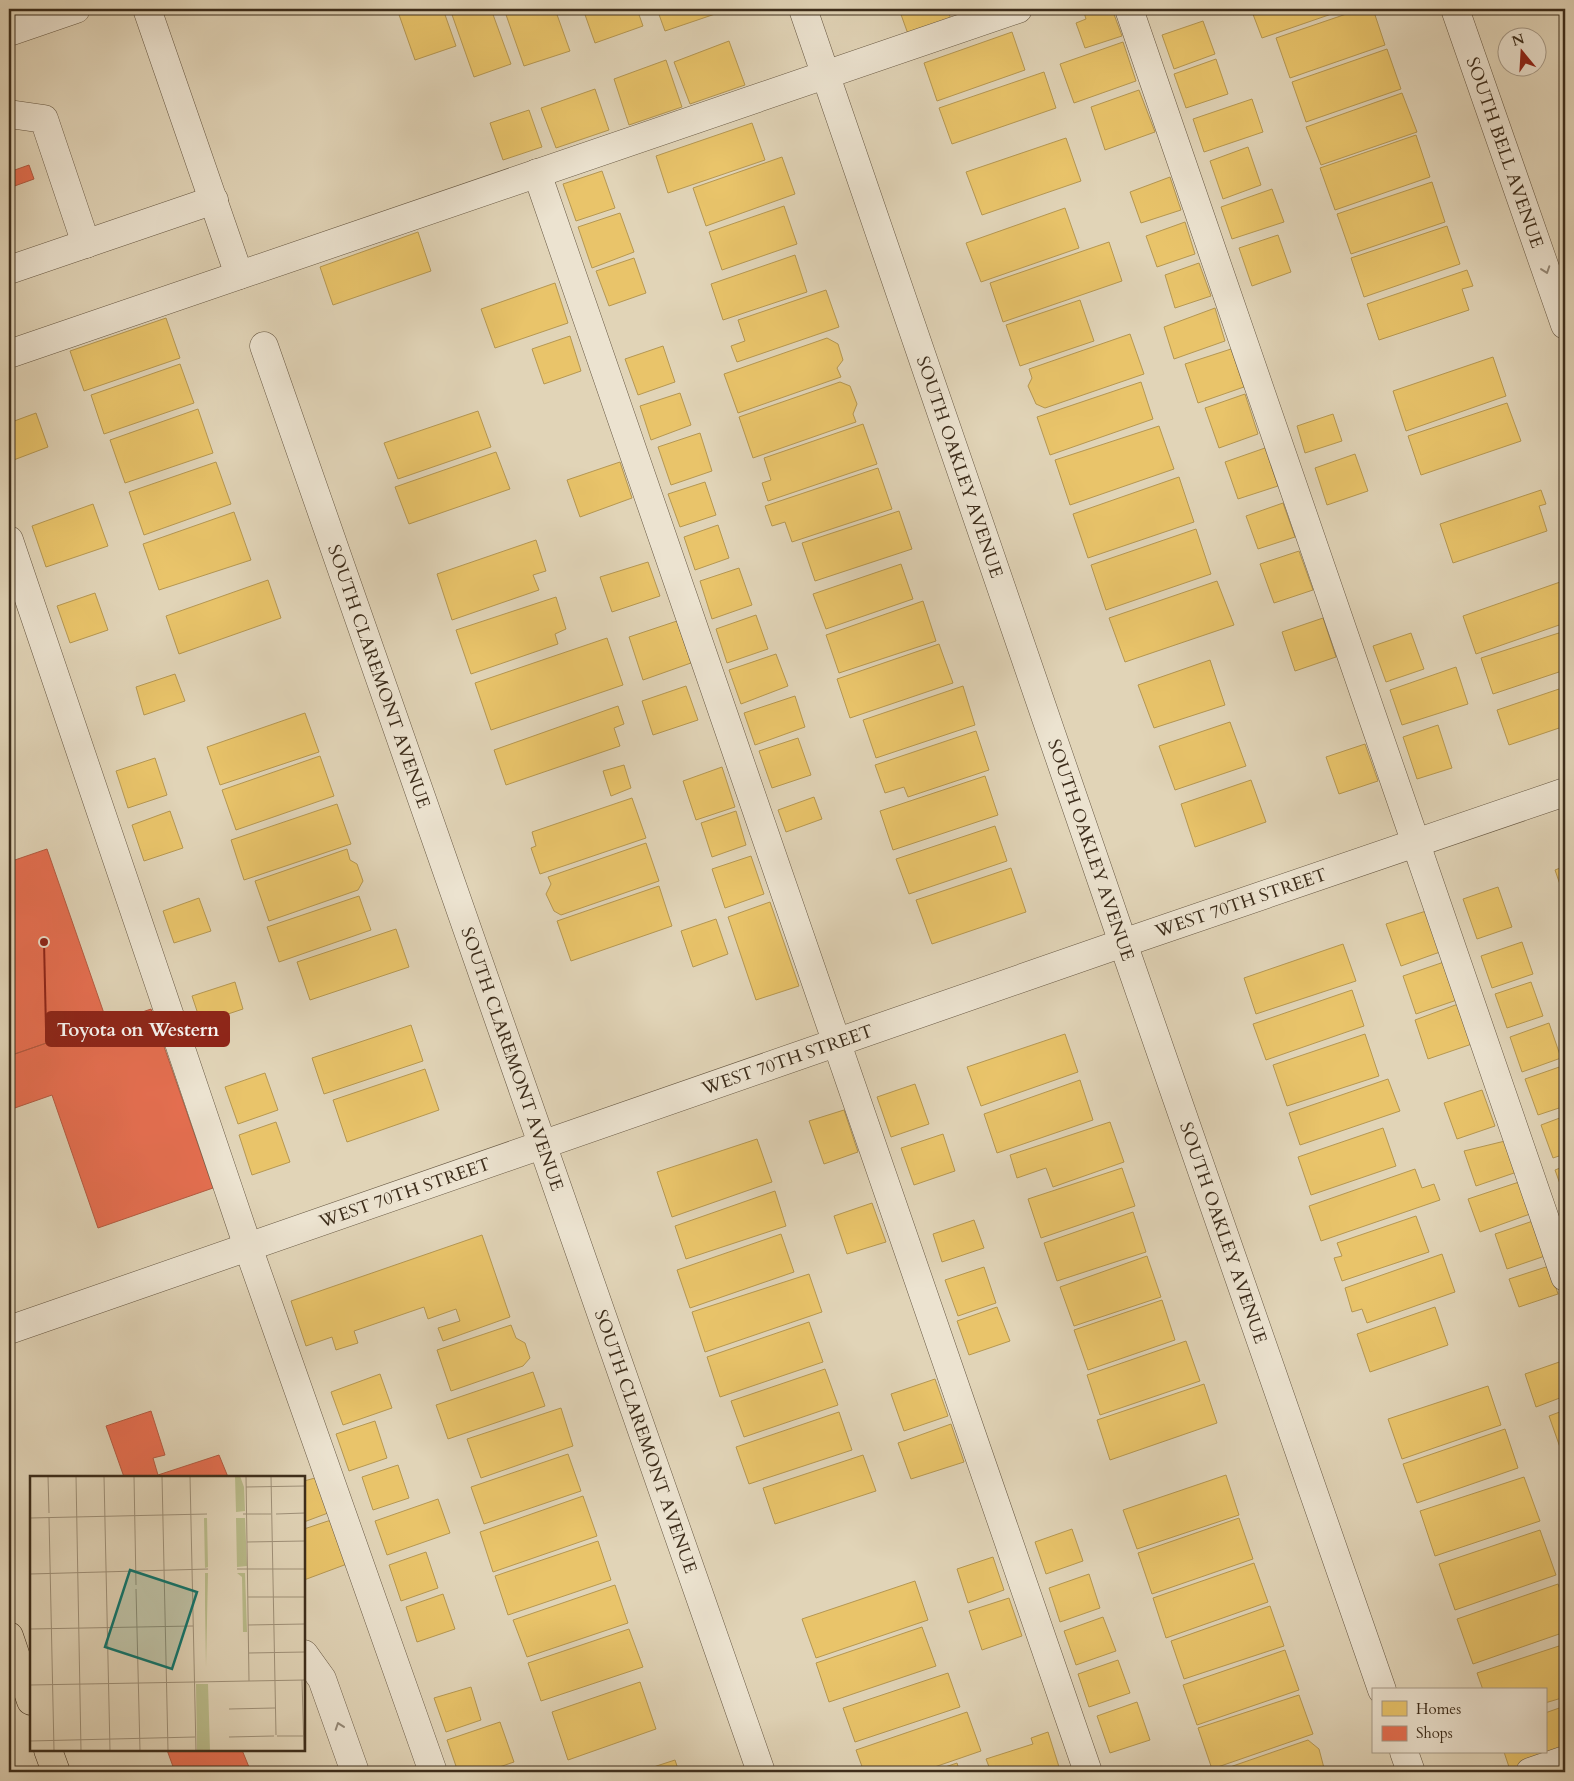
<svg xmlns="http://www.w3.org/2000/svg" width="1574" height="1781" font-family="Cardo,serif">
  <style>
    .homes { fill: #e9c46a; stroke: #b59752 }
    .shops { fill: #e76f51; stroke: #b45b41 }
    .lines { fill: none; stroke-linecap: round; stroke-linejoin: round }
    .minor-casing { stroke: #665742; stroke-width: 29 }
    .major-casing { stroke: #3d2d1b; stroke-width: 29 }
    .minor { stroke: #ece3d0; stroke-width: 28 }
    .major { stroke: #e1d4b7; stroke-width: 28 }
    .oneway { stroke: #948876 }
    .labels { text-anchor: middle; stroke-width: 5; stroke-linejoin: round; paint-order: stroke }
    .street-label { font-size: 18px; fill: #3d2d1b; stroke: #ece3d0 }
    .inset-road { fill: none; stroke: #9f9179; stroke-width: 1 }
    .view { fill: #0f766e; fill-opacity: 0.15; stroke: #0f766e; stroke-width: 2.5 }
    .inset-edge { fill: none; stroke: #3d2d1b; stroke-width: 2.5 }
    .leader { fill: none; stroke: #8f2418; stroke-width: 2 }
    .callout-dot { fill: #8f2418; stroke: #ece3d0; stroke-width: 2 }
    .callout { fill: #8f2418; stroke: #8f2418; stroke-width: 2 }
    .callout-label { font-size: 19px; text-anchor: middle; font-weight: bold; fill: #fff }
  </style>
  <rect width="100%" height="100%" fill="#e1d4b7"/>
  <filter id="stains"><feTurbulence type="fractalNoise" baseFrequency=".004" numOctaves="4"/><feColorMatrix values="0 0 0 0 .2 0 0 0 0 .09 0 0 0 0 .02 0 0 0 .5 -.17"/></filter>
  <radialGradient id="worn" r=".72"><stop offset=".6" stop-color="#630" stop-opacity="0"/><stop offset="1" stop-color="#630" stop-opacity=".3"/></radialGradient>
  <!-- homes -->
  <path class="homes" d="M397,9H443L456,46L415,60Z
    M450,9H491L511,64L474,77Z
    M504,9H555L570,51L524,66Z
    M583,9H637L643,26L595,43Z
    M657,9H723L724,11L665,31Z
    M899,9H947L951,19L908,34Z
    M1083,9H1112L1122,36L1085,48L1076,23L1086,19Z
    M1251,9H1346L1262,38Z
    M1361,9H1373L1385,45L1290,78L1276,38Z
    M1203,21L1215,54L1174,69L1162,35Z
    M1012,32L1025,70L937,101L924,63Z
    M729,41L745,85L690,104L674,62Z
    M1123,42L1136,81L1074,103L1060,64Z
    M1387,49L1401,89L1306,122L1292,82Z
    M1216,59L1228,94L1186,108L1174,74Z
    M666,60L682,107L629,125L614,79Z
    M1044,72L1056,108L952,144L939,108Z
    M595,89L609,130L556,148L541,108Z
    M1139,90L1155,132L1105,150L1091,107Z
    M1402,93L1417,132L1321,165L1306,127Z
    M1252,99L1263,132L1204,152L1193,119Z
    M529,110L542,147L503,160L490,123Z
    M752,123L765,160L668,193L656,156Z
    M1416,135L1430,177L1335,210L1320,168Z
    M1066,138L1081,181L982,215L966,172Z
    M1248,147L1261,185L1223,199L1210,161Z
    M782,157L795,194L706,226L693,188Z
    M602,171L615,208L576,221L563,184Z
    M1170,177L1181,210L1141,223L1130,192Z
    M1432,182L1445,222L1351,254L1337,214Z
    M1272,189L1284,222L1232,239L1221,207Z
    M784,206L797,244L722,270L709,232Z
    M1065,208L1079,248L981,282L966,243Z
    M620,213L634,252L592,268L578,227Z
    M1185,222L1195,254L1157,267L1146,236Z
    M1447,226L1460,264L1364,297L1351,258Z
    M418,232L431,271L333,305L320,267Z
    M1278,235L1291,272L1252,286L1239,248Z
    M1109,242L1122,281L1003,322L990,283Z
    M795,255L807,292L723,320L711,284Z
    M634,258L646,293L609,306L596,271Z
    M1199,263L1211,296L1175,308L1165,275Z
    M1467,270L1473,286L1462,289L1469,310L1379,340L1367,304Z
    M555,283L568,323L495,348L481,309Z
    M826,290L839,327L737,362L731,346L745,341L738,320Z
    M1080,300L1094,341L1020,366L1006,325Z
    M1215,308L1225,341L1174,359L1164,327Z
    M166,318L180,358L84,391L70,351Z
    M1130,334L1144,374L1045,408L1036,404L1028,386L1032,378L1029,369Z
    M570,336L581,371L544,384L532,349Z
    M827,338L838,344L843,360L837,368L841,377L738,413L724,374Z
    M663,346L675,382L638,395L625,359Z
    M1231,349L1244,387L1198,403L1185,364Z
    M1493,357L1506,396L1406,431L1393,391Z
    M180,364L194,403L104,434L91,395Z
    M840,382L850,386L857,404L853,414L856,422L753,458L739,417Z
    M1141,382L1153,419L1050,455L1037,417Z
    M680,393L691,425L651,440L640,406Z
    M1245,394L1258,434L1219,448L1205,408Z
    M1507,403L1521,441L1421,475L1408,436Z
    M198,409L213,453L125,483L110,440Z
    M478,411L491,447L398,479L384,443Z
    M36,413L48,447L11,461L9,456V423Z
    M1333,414L1342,441L1305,453L1297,426Z
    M863,424L877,464L768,501L762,483L771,480L764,458Z
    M1159,426L1174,469L1070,505L1055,460Z
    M700,433L712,471L671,485L658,447Z
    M1265,448L1278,486L1238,499L1225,462Z
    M496,452L510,489L409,524L395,487Z
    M1355,454L1368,491L1327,505L1315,468Z
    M216,462L231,504L144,535L129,492Z
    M620,462L632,498L580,517L567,480Z
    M878,468L892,509L792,542L785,522L772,526L765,506Z
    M1179,477L1194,522L1088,558L1073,514Z
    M705,482L716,515L680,527L668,494Z
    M1541,490L1546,504L1539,506L1547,531L1453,563L1440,524Z
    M1283,503L1295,537L1258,549L1246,516Z
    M93,504L108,546L46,567L32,526Z
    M899,511L912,549L815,581L802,543Z
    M234,512L251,560L159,590L143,544Z
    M718,525L729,558L695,570L684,537Z
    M1196,529L1211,574L1106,610L1091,565Z
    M536,540L546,571L533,575L539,590L452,620L437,574Z
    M1299,551L1313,590L1274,603L1260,564Z
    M648,562L660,596L612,612L600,577Z
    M901,564L913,599L826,629L813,594Z
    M739,568L752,605L712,619L700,581Z
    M268,580L281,618L179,654L166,616Z
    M1217,581L1234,625L1125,662L1109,618Z
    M1563,581L1565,587V623L1476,654L1463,616Z
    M95,593L108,630L70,643L57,606Z
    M556,597L566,629L555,634L558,644L471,674L456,630Z
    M923,601L936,641L839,673L826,635Z
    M756,615L768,649L727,663L716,629Z
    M1323,618L1336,657L1295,671L1282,632Z
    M677,621L691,663L643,680L629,637Z
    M1565,631V670L1493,694L1481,658Z
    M1411,633L1424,669L1386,682L1373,646Z
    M607,638L623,685L491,730L475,683Z
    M939,644L953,683L850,718L837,679Z
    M776,654L788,686L741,704L729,670Z
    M1210,660L1225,705L1154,728L1138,685Z
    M1456,667L1468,704L1402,725L1390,690Z
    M175,674L185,701L144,715L136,687Z
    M686,686L698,720L653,735L642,701Z
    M963,686L975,725L876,758L863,720Z
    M1565,687V726L1509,745L1497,710Z
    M795,696L805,727L755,745L744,713Z
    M618,706L624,724L614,728L620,746L506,785L494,750Z
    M305,713L319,752L220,785L207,747Z
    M1230,722L1246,766L1175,790L1159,746Z
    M1438,725L1452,768L1417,779L1403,737Z
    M976,731L989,770L908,797L904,787L885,793L875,765Z
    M798,738L811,775L772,788L759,751Z
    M1365,744L1378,781L1339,794L1326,757Z
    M320,756L334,796L236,830L222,790Z
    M155,758L167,795L128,808L116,771Z
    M624,765L631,788L611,796L603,771Z
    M722,767L735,807L696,820L683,781Z
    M985,776L998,815L893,850L880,811Z
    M1251,780L1266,822L1195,847L1181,804Z
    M814,797L822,819L786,832L778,810Z
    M632,798L646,838L540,874L531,848L536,846L532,832Z
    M337,804L351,844L244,880L231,840Z
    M170,811L183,848L144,861L132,825Z
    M736,811L746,845L712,857L701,823Z
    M995,826L1007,861L909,894L896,859Z
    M646,843L659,881L561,915L554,911L546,894L551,884L548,877Z
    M347,849L350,860L357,864L363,881L358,890L269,921L255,881Z
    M751,856L764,894L725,908L712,869Z
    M1565,866V899L1555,870Z
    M1011,868L1026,912L932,944L916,900Z
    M659,886L672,926L571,961L557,921Z
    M1498,887L1512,927L1477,939L1463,899Z
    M359,896L371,930L279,962L267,927Z
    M199,898L211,931L174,943L163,911Z
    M770,902L799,986L756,1000L728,917Z
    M1426,911L1440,952L1401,966L1386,924Z
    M716,919L728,954L693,967L681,931Z
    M396,929L409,967L310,1000L297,962Z
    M1522,942L1533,974L1492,988L1481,956Z
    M1343,944L1356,981L1256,1014L1244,978Z
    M1444,962L1457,1000L1416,1014L1403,976Z
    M235,982L243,1009L201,1023L192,996Z
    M1531,982L1543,1016L1507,1028L1495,994Z
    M1352,990L1364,1026L1266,1060L1253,1024Z
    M1458,1004L1472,1044L1428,1059L1415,1020Z
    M1549,1023L1561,1058L1522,1072L1510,1037Z
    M411,1025L423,1061L324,1094L312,1058Z
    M1065,1034L1078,1072L981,1106L967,1067Z
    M1365,1034L1379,1076L1287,1106L1273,1065Z
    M1565,1065V1106L1538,1115L1525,1079Z
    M425,1069L439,1110L347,1142L333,1100Z
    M265,1073L278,1110L238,1124L225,1087Z
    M1388,1079L1400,1111L1300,1145L1289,1113Z
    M1080,1080L1093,1120L997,1153L984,1114Z
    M915,1084L929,1124L891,1137L877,1097Z
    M1482,1090L1495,1126L1457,1139L1444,1103Z
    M844,1110L858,1152L824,1164L809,1121Z
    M1565,1116V1154L1553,1158L1541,1125Z
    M276,1122L290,1162L252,1175L239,1135Z
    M1110,1122L1124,1162L1053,1187L1046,1168L1017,1178L1010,1155Z
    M1383,1128L1396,1166L1311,1195L1298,1157Z
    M943,1134L955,1171L914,1185L901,1148Z
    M757,1139L772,1182L672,1217L657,1172Z
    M1505,1141L1517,1172L1476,1186L1464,1151Z
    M1565,1166V1198L1555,1170Z
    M1122,1168L1135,1206L1041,1238L1028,1199Z
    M1415,1169L1422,1188L1434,1184L1440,1200L1321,1241L1309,1206Z
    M1519,1182L1530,1214L1480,1232L1468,1199Z
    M775,1191L786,1226L686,1259L675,1226Z
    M872,1203L886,1242L847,1254L834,1216Z
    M1133,1212L1146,1252L1057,1281L1044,1243Z
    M1416,1216L1429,1252L1342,1281L1334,1258L1342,1256L1337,1243Z
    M974,1220L984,1248L942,1262L933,1234Z
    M1533,1221L1545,1256L1507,1269L1495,1234Z
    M781,1234L794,1272L690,1308L677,1270Z
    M482,1235L510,1317L443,1341L438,1328L460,1321L456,1309L428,1319L424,1307L354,1331L358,1343L336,1350L332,1337L306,1346L291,1301Z
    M1442,1254L1455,1292L1367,1323L1362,1309L1352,1312L1345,1288Z
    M1147,1256L1161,1297L1074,1326L1060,1287Z
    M1549,1266L1558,1294L1519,1307L1509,1279Z
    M984,1267L996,1303L958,1316L945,1280Z
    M809,1274L822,1312L705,1352L692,1312Z
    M1162,1300L1175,1340L1088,1370L1074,1330Z
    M997,1307L1010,1341L969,1355L957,1321Z
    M1435,1307L1448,1345L1370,1372L1357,1334Z
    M809,1322L823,1362L720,1397L707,1357Z
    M511,1325L516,1338L525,1343L530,1358L523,1366L451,1391L437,1350Z
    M1186,1341L1200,1381L1100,1415L1087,1375Z
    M1565,1360V1396L1536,1407L1525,1374Z
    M825,1369L838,1405L744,1437L731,1401Z
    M533,1372L545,1406L448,1439L436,1405Z
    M380,1374L392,1408L343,1425L331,1392Z
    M935,1379L948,1416L904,1431L891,1394Z
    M1204,1384L1217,1423L1110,1460L1097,1420Z
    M1488,1386L1501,1425L1402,1459L1388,1419Z
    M561,1408L573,1446L481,1478L467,1439Z
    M1565,1410V1452L1562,1453L1549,1416Z
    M839,1412L852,1450L749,1484L736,1447Z
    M375,1421L387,1458L349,1471L336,1434Z
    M951,1424L964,1462L911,1479L898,1443Z
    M1505,1429L1518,1468L1417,1503L1403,1464Z
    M568,1454L581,1491L484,1524L471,1487Z
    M863,1455L876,1491L775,1524L763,1488Z
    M398,1465L409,1498L373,1510L362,1477Z
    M1226,1475L1239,1515L1137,1549L1123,1510Z
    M1524,1477L1540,1521L1435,1556L1420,1511Z
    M315,1478L328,1513L304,1522V1481Z
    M583,1496L597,1536L493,1572L480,1532Z
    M438,1499L450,1533L387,1555L375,1521Z
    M1239,1518L1253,1559L1152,1594L1138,1553Z
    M331,1520L347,1564L304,1580V1529Z
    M1072,1529L1083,1561L1046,1574L1035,1542Z
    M1540,1530L1556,1575L1455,1610L1439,1564Z
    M598,1541L611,1580L508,1615L495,1576Z
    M426,1552L438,1588L401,1601L389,1565Z
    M993,1557L1004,1590L968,1603L957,1569Z
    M1254,1563L1268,1602L1166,1638L1153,1598Z
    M1089,1574L1100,1608L1060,1622L1049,1588Z
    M915,1581L928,1620L816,1658L802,1619Z
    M1558,1584L1565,1604V1632L1473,1664L1457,1619Z
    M615,1585L628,1623L527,1657L513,1620Z
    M443,1594L455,1629L417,1642L406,1607Z
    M1009,1598L1022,1636L982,1650L969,1611Z
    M1270,1606L1284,1646L1184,1679L1171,1641Z
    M1103,1617L1116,1651L1076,1665L1064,1631Z
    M922,1627L936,1666L829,1702L816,1663Z
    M629,1629L643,1667L541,1701L528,1663Z
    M1565,1644V1697L1545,1703V1690H1483L1477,1673Z
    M1285,1650L1299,1690L1197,1725L1183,1685Z
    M1118,1660L1130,1693L1089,1707L1078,1674Z
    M948,1673L960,1707L855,1742L843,1708Z
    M640,1682L656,1729L568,1760L552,1712Z
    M471,1687L481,1720L446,1732L434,1698Z
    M1299,1695L1313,1734L1212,1769L1198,1728Z
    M1137,1702L1150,1740L1110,1753L1097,1716Z
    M1565,1706V1751L1510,1770L1504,1752H1545V1713Z
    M967,1712L981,1751L920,1772H864L856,1750Z
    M500,1722L514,1762L485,1772H458L447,1740Z
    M1048,1732L1060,1770L1054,1772H991L986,1759L1033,1744L1031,1738Z
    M1308,1740L1319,1749L1324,1768L1323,1772H1228L1227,1768Z
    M675,1760L679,1772H638Z
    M957,1763L960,1772H930Z"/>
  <!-- shops -->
  <path class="shops" d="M29,165L34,179L9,188V172Z
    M47,849L107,1022L9,1056V862Z
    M151,1009L213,1188L98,1228L52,1095L9,1110V1056L107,1022L108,1024Z
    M151,1411L165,1455L153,1458L158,1475L219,1455L228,1477H124L106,1426Z
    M167,1750H242L251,1772H175Z"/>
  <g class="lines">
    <defs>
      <g id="minor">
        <path d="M147,9L239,275"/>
        <path id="s1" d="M803,9L1123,943L1382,1690"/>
        <path d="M1129,9L1565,1277"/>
        <path id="s2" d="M1455,9L1565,325"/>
        <path d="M9,32L76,9"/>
        <path d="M9,114L44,119L86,244"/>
        <path d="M537,173L1088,1772"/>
        <path d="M9,270L214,200"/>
        <path id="s3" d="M264,346L761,1772"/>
        <path d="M9,354L1018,9"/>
        <path d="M9,540L248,1247L433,1772"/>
        <path id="s4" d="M9,1330L1123,943L1565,792"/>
        <path d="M304,1654L322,1679L355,1772"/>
        <path d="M1404,1752L1411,1772"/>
        <path d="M1530,1772L1565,1760"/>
      </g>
      <path id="major" d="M9,1636L31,1701
        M48,1750L56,1772"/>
    </defs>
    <!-- minor casing -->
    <use href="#minor" class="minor-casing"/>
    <!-- major casing -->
    <use href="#major" class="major-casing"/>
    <!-- minor -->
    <use href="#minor" class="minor"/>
    <!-- major -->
    <use href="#major" class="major"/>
  </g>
  <!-- one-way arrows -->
  <defs><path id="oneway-chevron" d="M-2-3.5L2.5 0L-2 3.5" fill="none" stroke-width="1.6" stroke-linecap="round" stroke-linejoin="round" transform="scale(1.25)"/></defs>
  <g class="oneway">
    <use href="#oneway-chevron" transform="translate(1546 270) rotate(71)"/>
    <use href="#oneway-chevron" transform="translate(339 1726) rotate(-109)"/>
  </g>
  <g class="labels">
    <!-- street labels -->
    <g class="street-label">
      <text dy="6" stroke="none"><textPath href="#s2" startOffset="152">SOUTH BELL AVENUE</textPath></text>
      <text dy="6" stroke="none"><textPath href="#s1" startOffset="484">SOUTH OAKLEY AVENUE</textPath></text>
      <text dy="6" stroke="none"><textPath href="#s3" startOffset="350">SOUTH CLAREMONT AVENUE</textPath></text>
      <text dy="6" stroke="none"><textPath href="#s1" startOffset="889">SOUTH OAKLEY AVENUE</textPath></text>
      <text dy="6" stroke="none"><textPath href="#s4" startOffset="1304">WEST 70TH STREET</textPath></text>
      <text dy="6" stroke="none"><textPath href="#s3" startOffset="755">SOUTH CLAREMONT AVENUE</textPath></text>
      <text dy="6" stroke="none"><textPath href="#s4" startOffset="824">WEST 70TH STREET</textPath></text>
      <text dy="6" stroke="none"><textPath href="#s4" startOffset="419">WEST 70TH STREET</textPath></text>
      <text dy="6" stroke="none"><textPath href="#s1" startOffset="1294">SOUTH OAKLEY AVENUE</textPath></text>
      <text dy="6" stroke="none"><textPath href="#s3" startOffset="1160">SOUTH CLAREMONT AVENUE</textPath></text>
    </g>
  </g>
  <!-- overview -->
  <g transform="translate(30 1476)">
    <rect width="275" height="275" fill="#e1d4b7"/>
    <path d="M205,0H210L214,11L215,35L206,36ZM174,42H177L178,91L175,92ZM206,42H215L217,90L207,91ZM175,97H178L176,191L175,130ZM207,97H215L217,156H213L212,101ZM166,208H178L180,275H167Z" fill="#b9bb8a"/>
    <path class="inset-road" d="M18,0L19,37M46,0L51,275M74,0L80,275M104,0L106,109M132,0L138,275M160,0L166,275M216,0L219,205M241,0L246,259M216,11L275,10M213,38H241M246,38L275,37M19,41L24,275M0,42L177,38M217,66L275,65M207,93H275M0,98L178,93M106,113L110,275M218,121H275M218,149L275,148M0,153L163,150M219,177L275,176M272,204L274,275M0,209L275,204M199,233L245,232M247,260H274M199,261L244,260M0,265L165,261"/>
    <path class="view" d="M100,94L167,116L142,193L75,171Z"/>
    <rect width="275" height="275" class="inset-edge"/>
  </g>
  <!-- callouts -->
  <path class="leader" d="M44 942L46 1029"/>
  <circle class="callout-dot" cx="44" cy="942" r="5"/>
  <rect class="callout" x="46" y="1012" width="183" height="34" rx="5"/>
  <g class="callout-label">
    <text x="138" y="1036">Toyota on Western</text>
  </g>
  <!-- margin -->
  <rect width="1574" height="1781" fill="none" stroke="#e1d4b7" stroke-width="30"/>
  <rect x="10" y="10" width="1554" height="1761" fill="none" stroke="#3d2d1b" stroke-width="2.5"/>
  <rect x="15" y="15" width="1544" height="1751" fill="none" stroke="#3d2d1b"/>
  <!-- legend -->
  <rect x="1372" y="1688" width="175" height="65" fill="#ece3d0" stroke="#a69a88"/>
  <rect x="1382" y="1701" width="25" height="15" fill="#e9c46a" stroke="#a69a88"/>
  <text x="1416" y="1714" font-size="15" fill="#3d2d1b">Homes</text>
  <rect x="1382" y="1726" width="25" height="15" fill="#e76f51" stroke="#a69a88"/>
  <text x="1416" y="1738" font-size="15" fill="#3d2d1b">Shops</text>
  <!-- north arrow -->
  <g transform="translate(1522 52) rotate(342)"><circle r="24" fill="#ece3d0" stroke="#a69a88"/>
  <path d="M0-4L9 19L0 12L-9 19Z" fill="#8f2418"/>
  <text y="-8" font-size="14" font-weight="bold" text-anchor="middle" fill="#3d2d1b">N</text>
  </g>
  <rect width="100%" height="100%" filter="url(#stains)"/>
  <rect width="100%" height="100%" fill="url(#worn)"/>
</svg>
